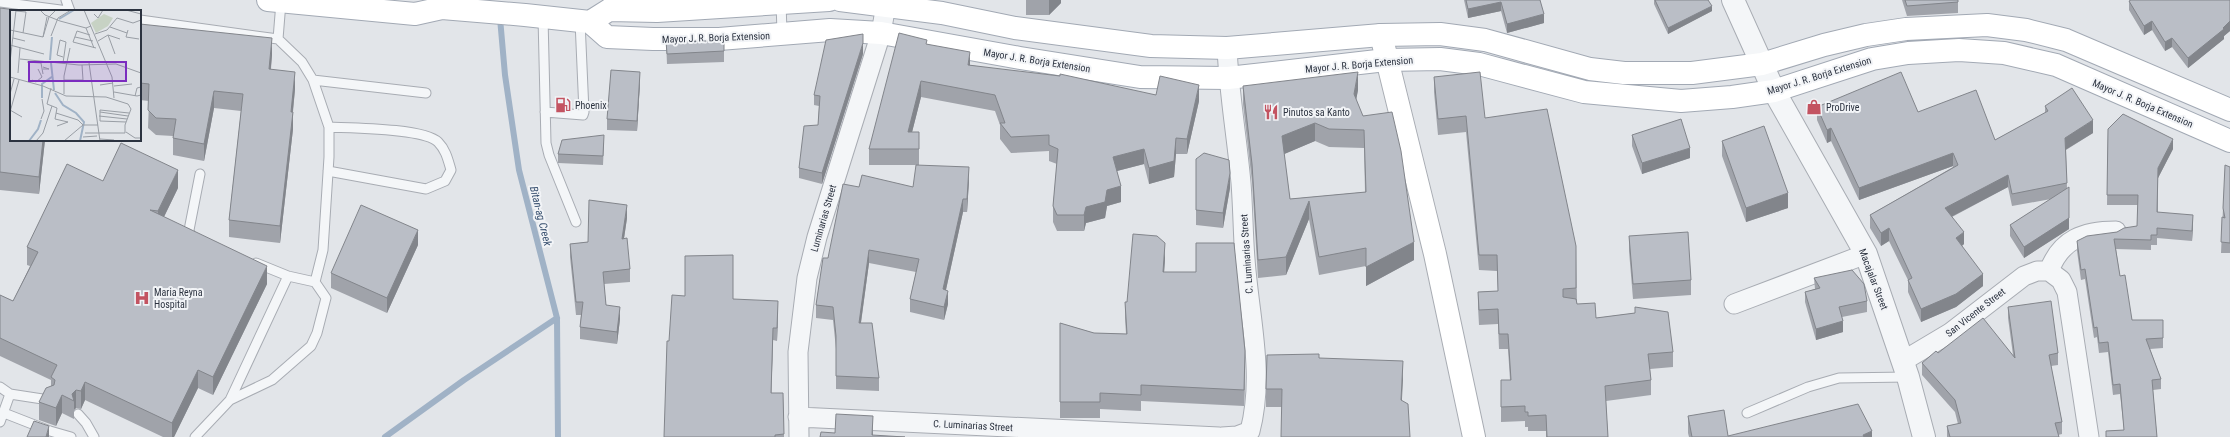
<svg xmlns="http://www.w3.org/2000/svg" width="2230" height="437" font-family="'Roboto Condensed',sans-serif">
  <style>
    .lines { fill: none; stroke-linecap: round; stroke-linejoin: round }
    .stream { stroke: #a0b2c6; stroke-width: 6 }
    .service-casing { stroke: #a8acb3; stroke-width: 11 }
    .minor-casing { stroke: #a8acb3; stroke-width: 21 }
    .tertiary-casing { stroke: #a8acb3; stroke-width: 24 }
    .secondary-casing { stroke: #a8acb3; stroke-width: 24 }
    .primary-casing { stroke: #a2a9b4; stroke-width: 24 }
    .service { stroke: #f4f6f8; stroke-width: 9 }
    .minor { stroke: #f4f6f8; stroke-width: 19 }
    .tertiary { stroke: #f4f6f8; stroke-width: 22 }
    .secondary { stroke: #fff; stroke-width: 22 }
    .primary { stroke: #fff; stroke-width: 22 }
    .wall { fill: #a0a3aa; fill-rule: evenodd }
    .shaded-wall { fill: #82858b }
    .building { fill: #babec6; stroke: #82858b; fill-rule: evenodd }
    .labels { text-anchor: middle; stroke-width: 4; stroke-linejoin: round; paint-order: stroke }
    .street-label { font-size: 10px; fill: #2c3340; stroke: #f2f4f7 }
    .poi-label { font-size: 10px; fill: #2c3340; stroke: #f2f4f7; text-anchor: start }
    .water-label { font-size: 11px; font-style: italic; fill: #395170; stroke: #f2f4f7 }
    .inset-river { fill: none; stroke: #a0b2c6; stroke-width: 2 }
    .inset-road { fill: none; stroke: #999ea5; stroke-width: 1 }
    .view { fill: #7b2cbf; fill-opacity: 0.15; stroke: #7b2cbf; stroke-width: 2 }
    .inset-edge { fill: none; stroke: #2c3340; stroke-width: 2 }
  </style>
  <rect width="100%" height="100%" fill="#e2e5e9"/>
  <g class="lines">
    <!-- stream -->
    <path class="stream" d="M500,18L505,75L519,170L557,318L558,437
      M385,437L464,380L557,318"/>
    <defs>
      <path id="service" d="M66,0L70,11
        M0,2L68,11
        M781,2L782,33
        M543,17L546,143L549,155L576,222
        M140,20L278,39L302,62L313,80L329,127V157L323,250L315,282
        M278,39L281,2
        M313,80L426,93
        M545,112L583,115L584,112L580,21
        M328,171L426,189L445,181L451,170C448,160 446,150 438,142C424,128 351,128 329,127
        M192,240L189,230L200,174
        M0,387L10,394L0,422
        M10,394L49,400
        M230,400L288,276
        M4,413L50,431L71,437
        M1747,413L1808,387L1839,378L1908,377
        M78,414L86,423L94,437
        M195,437L230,400L272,380L311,346L317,333L326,298L315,282L288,276L256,263"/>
      <path id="minor" d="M2049,271L2061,280L2067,292L2089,437
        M2049,271C2061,239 2084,231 2116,231
        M1734,304L1866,254
        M1903,361L1950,333L2024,276L2037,271H2049
        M798,417L1219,437
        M799,437L798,352L807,278L817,237L881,33L886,5
        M1222,437L1237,436L1250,431C1265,374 1249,316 1245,259C1243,234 1243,208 1241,183C1237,138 1229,93 1227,48"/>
      <path id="tertiary" d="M1733,0L1774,91L1866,254L1908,377L1924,437"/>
      <path id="secondary" d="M1381,35L1435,254L1474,437"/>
      <path id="primary" d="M268,0L415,14L442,8L525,15L590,22L607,37L653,39H719L830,30L881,33L1020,58L1140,77L1228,78L1386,60L1440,59L1479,64L1584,92L1681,101L1732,97L1774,91L1872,59L1908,53L1959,50L2004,53L2056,65L2230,141
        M840,0L942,13L1015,28L1151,46L1227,48L1381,35L1440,34L1485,40L1590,69L1624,73H1692L1762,64L1824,45L1866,35L1906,29L1987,25L2026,30L2066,40L2230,110
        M590,22L609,10L657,11L829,0"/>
    </defs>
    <!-- service casing -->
    <use href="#service" class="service-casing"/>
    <!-- minor casing -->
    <use href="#minor" class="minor-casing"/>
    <!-- tertiary casing -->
    <use href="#tertiary" class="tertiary-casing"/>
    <!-- secondary casing -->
    <use href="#secondary" class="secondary-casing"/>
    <!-- primary casing -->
    <use href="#primary" class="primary-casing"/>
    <!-- service -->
    <use href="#service" class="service"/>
    <!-- minor -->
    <use href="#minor" class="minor"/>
    <!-- tertiary -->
    <use href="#tertiary" class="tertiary"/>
    <!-- secondary -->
    <use href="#secondary" class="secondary"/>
    <!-- primary -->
    <use href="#primary" class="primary"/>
  </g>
  <!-- wall -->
  <path class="wall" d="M1026,0H1061V3L1049,15H1026Z
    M1464,0H1540L1544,23L1507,33L1501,11L1468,18Z
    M1654,0H1708L1712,11L1668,34L1654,4Z
    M1902,0H1958V13L1907,16Z
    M2230,0V31L2224,36V39L2188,68L2172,47L2165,51L2152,30L2144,35L2129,10V1Z
    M0,8L45,140L39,194L0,190Z
    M140,24L272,55L271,69L295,89L293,112V129L280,243L229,237V220L241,111L214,108L204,161L173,155V136L156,135L148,128L149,101L140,100Z
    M666,41L724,51V62L667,64Z
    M927,44L970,65L1156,95L1199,101L1187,154H1176L1174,177L1149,184L1144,164L1117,171L1121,202L1107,206L1105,218L1086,223L1084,231H1057L1053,222V206L1057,164L1049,161V151L1011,153L1000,139V125L995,111L921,97L912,132H919V165H869V149Z
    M863,54L822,184L799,178V168L818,125L819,106L814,105V95Z
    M1434,77L1485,118L1576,246L1577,304L1596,318L1635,313V307L1673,352V367L1650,369L1651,380V395L1606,401L1608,437H1546V431H1528V427H1525V421L1501,422V380H1510L1508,349H1499L1498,324L1479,325L1478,307V292L1498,291L1497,271L1479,270L1466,132L1438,135L1434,92Z
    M640,83L637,131L607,130V119Z
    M1243,86L1358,90L1356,99L1414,260L1366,286V266L1319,275L1309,219L1286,275L1258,278L1252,182L1243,104ZM1315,141L1329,147L1364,148L1365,192L1290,199L1284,154Z
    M2045,106L2093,133L2066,150L2067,189L2069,229L2024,258L2010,236V225L2051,199L2012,206L2008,187L1952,217L1964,244L1962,246L1983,286L1956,307L1921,322L1908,292V280L1889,241L1881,246L1870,228V215L1953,167V166L1859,200L1831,141L1827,143L1817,120V107L1918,112L1995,140L2045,113Z
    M2108,129L2173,149L2158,178V212L2193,225L2192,241L2157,238V245H2151V250L2116,249L2120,276L2132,320H2163V348L2150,349L2161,379V389L2153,390L2157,437H2106V431L2124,430L2120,394L2113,395L2108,352L2099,353L2097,337L2094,338L2085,279L2081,280L2077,251V241L2117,232L2137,226L2138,205H2107Z
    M1632,135L1690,158L1642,174L1632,146Z
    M1722,141L1788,208L1746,222L1722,156Z
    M604,143L603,165L558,163V154Z
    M1196,159L1230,188L1223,228L1196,225Z
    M2230,167V253H2221L2223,208Z
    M969,180L967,212H963L946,290L948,304L944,320L910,312V299L916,272L869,263L861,323L879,378V391L836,389V349L833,320L816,318V305L828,258L859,187H913Z
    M178,188L164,217L267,284L213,395L198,388L174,437H163L85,400L81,409L76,408L74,410V419L62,413L56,426L39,420V402L51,386V380L0,356V295L13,301L30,266L27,265V247Z
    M627,218L624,239L630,269V282L604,284L606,305L620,319L617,344L580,339V327L581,315H576L570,257V244L588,242Z
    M1629,236L1691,280V295L1633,299L1629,251Z
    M418,245L387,313L331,288V273Z
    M1165,259L1164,272L1245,367L1244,406L1141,401V411L1100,409V418H1060V323L1094,333L1126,334L1125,318V302H1127Z
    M1814,278L1867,301V312L1842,317L1843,332L1816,340L1805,302V292L1815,289Z
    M733,299L778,314L777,341L773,340L771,393H783L784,437H664Z
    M2008,307L2058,353V365L2051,366L2062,422V434L2058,435L2059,437H1947V426L1958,424L1955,412L1922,375V363L1938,353L2013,355L2008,318Z
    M1319,358L1403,379L1282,407H1266V389Z
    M1688,416L1728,436L1872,437H1689L1688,433Z"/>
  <!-- shaded-wall -->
  <path class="shaded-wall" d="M1049,0H1061V3L1049,15Z
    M1501,2V11L1468,18V9Z
    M1712,6V11L1668,34V28Z
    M1544,14V23L1507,33V24Z
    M2152,21V30L2144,35V26Z
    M2230,21V31L2224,36V39L2188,68V58Z
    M272,38V55L269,86V69Z
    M2172,38V47L2165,51V42Z
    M863,43V54L822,184V173Z
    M970,52V67L968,65Z
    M295,72V89L291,129V112Z
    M640,72V83L637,131V121Z
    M1358,72V90L1354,112V94Z
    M921,81V97L908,148V132Z
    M1199,85V101L1187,154V139Z
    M214,91V108L204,161V144Z
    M293,112V129L280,243V226Z
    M2093,120V133L2065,150V138Z
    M1315,123V141L1282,155V136Z
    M1831,128V141L1827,143V130Z
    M1176,138V154L1174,177L1149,184V168Z
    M2173,139V149L2158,178V168Z
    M43,140H45L39,194V177Z
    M1690,148V158L1642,174V163Z
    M1144,149V164L1113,172V157Z
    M1953,153V166L1859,200V188Z
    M969,167V180L967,212V199Z
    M178,170V188L158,229V211Z
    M1230,173V188L1223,228V213Z
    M2008,175V187L1945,220V208Z
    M1121,186V202L1107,206L1105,218L1086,223L1084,231V215L1086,207L1107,190Z
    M2069,187V229L2024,258V247Z
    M1788,193V208L1746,222V208Z
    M963,199V212L943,303V289Z
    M1309,201V219L1286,275V257Z
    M627,205V218L622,251V239Z
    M2193,215V225L2192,241V231Z
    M1889,228V241L1881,246V233Z
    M418,230V245L387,313V298Z
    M1964,232V244L1956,250V238Z
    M1414,242V260L1366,286V267Z
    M1165,243V259L1163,288V272Z
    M869,250V263L859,336V323Z
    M267,266V284L213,395V377Z
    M1983,274V286L1956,307L1921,322V309Z
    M948,291V304L944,320V307Z
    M778,301V314L777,341V328Z
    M620,307V319L617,344V332Z
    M1843,321V332L1816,340V329Z
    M773,328V340L771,406V393Z
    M1245,351V367L1244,406V390Z
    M1403,361V379L1401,418V400Z
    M198,370V388L174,437H172V423Z
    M85,382V400L81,409V391Z
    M76,390V408L74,410V401L72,394Z
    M62,395V413L56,426V408Z
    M873,416V437H872Z
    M49,426V437H46Z
    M1872,431V437H1863V435Z"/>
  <!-- building -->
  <path class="building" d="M1466,0H1540L1544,14L1507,24L1501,2L1468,9Z
    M1655,0H1708L1712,6L1668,28Z
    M1905,0H1958V2L1907,6Z
    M2131,0H2230V21L2223,28L2224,29L2188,58L2172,38L2165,42L2152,21L2144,26L2129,1Z
    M0,8L24,11H11V140H43L39,177L0,172Z
    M140,24L272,38L269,69L295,72L291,112H293L280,226L229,220L243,94L214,91L204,144L173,138L176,119L156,118L148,110L149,84L140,83Z
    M899,33L927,40L926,44L970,52L968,65L1060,76V74L1156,95L1160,76L1199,85L1187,139L1176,138L1174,161L1149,168L1144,149L1113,157L1121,186L1107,190L1105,202L1086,207L1084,215H1057L1053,206L1058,149L1049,145V135L1011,137L1000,123H1005L995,95L921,81L908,132H919V149H869Z
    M863,34V43L822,173L799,168L804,126L818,125L820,96L814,95L826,40Z
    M666,41H724V51L667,54Z
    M611,70L640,72L637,121L607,119Z
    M1358,72L1354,94L1363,116L1392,112L1401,151L1414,242L1366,267V248L1319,257L1309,201L1286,257L1258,260L1252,164L1243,86ZM1315,123L1329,129L1364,130L1366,192L1290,199L1282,136Z
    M1480,72L1485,118L1547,109L1576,246V288L1563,289V297L1576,299L1577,304L1595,303L1596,318L1635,313V307L1668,312L1673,352L1648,354L1651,380L1605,386L1608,437H1547L1546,415L1528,416V412H1525V406L1501,407V380H1511L1508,334H1499L1498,309L1479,310L1478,292L1498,291L1497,255H1479L1466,116L1438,119L1434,77Z
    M1901,72L1918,112L1976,90L1995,140L2048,111L2045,106L2072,88L2093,120L2065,138L2067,183L2012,194L2008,175L1945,208L1964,232L1956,238L1983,274L1956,294L1921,309L1908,280L1912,278L1889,228L1881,233L1870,215L1958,165L1953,153L1859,188L1831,128L1827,130L1817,107Z
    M2123,114L2173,139L2158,168L2157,212L2193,215L2192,231L2157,228V235H2151V240L2114,239L2120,276L2125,275L2132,320H2163V338L2146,339L2161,379L2152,380L2157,437H2106V431L2124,430L2120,384L2113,385L2108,342L2099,343L2097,327L2094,328L2085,269L2081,270L2077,241L2087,236L2117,232L2124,228L2137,226L2138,195H2107L2108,129Z
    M1681,119L1690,148L1642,163L1632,135Z
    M1764,126L1788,193L1746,208L1722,141Z
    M604,135L603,156L558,154L562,140Z
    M121,143L178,170L158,211L150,210L267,266L213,377L198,370L172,423L85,382L81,391L76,390L72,394L74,401L62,395L56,408L39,402L46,388L54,385L55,380L51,377L57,365L0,338V295L13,301L38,252L27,247L67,164L103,181Z
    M1204,153L1229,160L1230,173L1223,213L1196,210V159Z
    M916,165L969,167L967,199H963L943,289L948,291L944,307L910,299L919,259L869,250L859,323H872L879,378L836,376V336L833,307L816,305L823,258H828L843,184L859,187L862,175L913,187Z
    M2225,165L2230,167V243L2221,242L2222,217L2225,218L2223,208Z
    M2069,187V218L2024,247L2010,225Z
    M589,200L627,205L622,239L627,238L630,269L603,272L606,305L620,307L617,332L580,327L583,302H576L570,244L588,242Z
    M361,205L418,230L387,298L331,273Z
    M1688,232L1691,280L1633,284L1629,236Z
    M1133,234L1157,236L1165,243L1163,272H1196V243H1234L1245,351L1244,390L1141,385V395L1100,393V402H1060V323L1094,333L1127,334L1125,302H1127Z
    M733,255V299L778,301L777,328H773L771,393H783L784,434L775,435V437H664L667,341H669L672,295L685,296V256Z
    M1852,270L1864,284L1867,301L1839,307L1843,321L1816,329L1805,292L1820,288L1814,278Z
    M2051,301L2058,353L2049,355L2062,422L2055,423L2059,437H1950L1947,426L1961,423L1955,400L1922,363L1936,351L1938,353L1983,318L2015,358L2008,307Z
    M1319,354V358L1403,361L1401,400L1408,404L1410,437H1281L1282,389H1266L1267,355Z
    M1858,404L1872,431L1863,435L1864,437H1692L1688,416L1724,410L1728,436Z
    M836,414L873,416L872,435L905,437H820L821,432L835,433Z
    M34,421L49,426L46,437H27Z"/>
  <!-- icons -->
  <defs>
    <symbol id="fuel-bare" viewBox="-9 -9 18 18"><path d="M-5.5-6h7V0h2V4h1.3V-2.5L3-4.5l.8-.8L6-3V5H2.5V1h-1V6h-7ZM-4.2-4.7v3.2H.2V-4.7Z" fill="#c35361" stroke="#f2f4f7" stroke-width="2.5" paint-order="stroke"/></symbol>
    <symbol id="shop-bare" viewBox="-9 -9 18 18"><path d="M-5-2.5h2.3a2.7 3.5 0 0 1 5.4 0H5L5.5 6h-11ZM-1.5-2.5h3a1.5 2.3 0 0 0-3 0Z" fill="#c35361" stroke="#f2f4f7" stroke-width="2.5" paint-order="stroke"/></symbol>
    <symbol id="restaurant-bare" viewBox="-9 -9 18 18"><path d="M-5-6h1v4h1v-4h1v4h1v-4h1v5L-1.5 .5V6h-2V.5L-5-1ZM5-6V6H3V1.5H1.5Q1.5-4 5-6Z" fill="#c35361" stroke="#f2f4f7" stroke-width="2.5" paint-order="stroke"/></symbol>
    <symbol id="hospital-bare" viewBox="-9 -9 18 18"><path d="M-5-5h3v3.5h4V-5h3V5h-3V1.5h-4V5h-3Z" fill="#c35361" stroke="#f2f4f7" stroke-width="2.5" paint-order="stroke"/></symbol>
  </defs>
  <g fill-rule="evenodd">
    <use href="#fuel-bare" x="552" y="94" width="22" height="22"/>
    <use href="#shop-bare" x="1803" y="96" width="22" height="22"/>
    <use href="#restaurant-bare" x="1260" y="101" width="22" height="22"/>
    <use href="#hospital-bare" x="131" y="287" width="22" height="22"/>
  </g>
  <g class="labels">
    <!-- street labels -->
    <g class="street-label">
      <text transform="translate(716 37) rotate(-2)" y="4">Mayor J. R. Borja Extension</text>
      <text transform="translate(1037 60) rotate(9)" y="4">Mayor J. R. Borja Extension</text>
      <text transform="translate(1359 64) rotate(-5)" y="4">Mayor J. R. Borja Extension</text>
      <text transform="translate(1819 75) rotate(-17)" y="4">Mayor J. R. Borja Extension</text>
      <text transform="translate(2143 103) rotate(23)" y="4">Mayor J. R. Borja Extension</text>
      <text transform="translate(823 218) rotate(-74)" y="4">Luminarias Street</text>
      <text transform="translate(1246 254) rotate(-94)" y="4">C. Luminarias Street</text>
      <text transform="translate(1874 279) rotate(69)" y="4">Macajalar Street</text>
      <text transform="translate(1975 312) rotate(-38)" y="4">San Vicente Street</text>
      <text transform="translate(973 425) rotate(3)" y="4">C. Luminarias Street</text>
    </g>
    <!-- poi labels -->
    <g class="poi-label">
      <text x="575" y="109">Phoenix</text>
      <text x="1826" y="111">ProDrive</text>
      <text x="1283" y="116">Pinutos sa Kanto</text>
      <text x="154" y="296">Maria Reyna<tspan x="154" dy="12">Hospital</tspan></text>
    </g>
    <!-- water labels -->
    <g class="water-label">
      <text transform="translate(541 216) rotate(76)" y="4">Bitan-ag Creek</text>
    </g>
  </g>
  <!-- overview -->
  <g transform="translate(10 10)">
    <rect width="131" height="131" fill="#e2e5e9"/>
    <path d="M94,4L103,8L98,16L86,23L81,13Z" fill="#c7d2c4"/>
    <path class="inset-river" d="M49,9L64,0M40,50L42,27M41,53L44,80M45,83L53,95L66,103L74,112L70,131M32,88V74L43,66M19,131L28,119L31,110"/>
    <path class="inset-road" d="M30,0L35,5L50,11L76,18L81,16M74,0L102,67L104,88M116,0L131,4M6,1L16,2L13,23M84,4L88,8L93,0M100,17L117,23M76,18L84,38M0,20L33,27M118,20L116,27L129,29M85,24L97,20L107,8L123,13L131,10M80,25L67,21L63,32L86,38M98,25L105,44M41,26L48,8L61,0M33,27L39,7L46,0M33,27L37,7M65,27L83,31M3,28L15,31M88,31L98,25L110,29M0,35L34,44M53,47L47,45L50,30L56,32L53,53M10,49L69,55L106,54L131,63M0,52L6,0M17,52L31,53L33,64M79,53L90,131M33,59H39L33,57M8,63L10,38M0,67L33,76L56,86L96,87L118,94L121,99L115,115V123H75M22,70L26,72L32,67L28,59M54,70H73L72,55M90,75L103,73M104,76L122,74M41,78L37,94L47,98L45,109L58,112L47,116M104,82L127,86L131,85M0,84L4,69M54,84V66L60,38M125,86L127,78L131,77M0,100L12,107M0,102L9,70M90,102L118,106M46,103L68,110L73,115M89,106L117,109M31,109L34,101L32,89M116,112L90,111V100L119,103M73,115H88M116,122L125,128H131M73,127L87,126M90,129L104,130M26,131L33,123L42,96M54,131L73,115"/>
    <path class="view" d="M19,52H116V71H19Z"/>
    <rect width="131" height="131" class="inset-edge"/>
  </g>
</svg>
